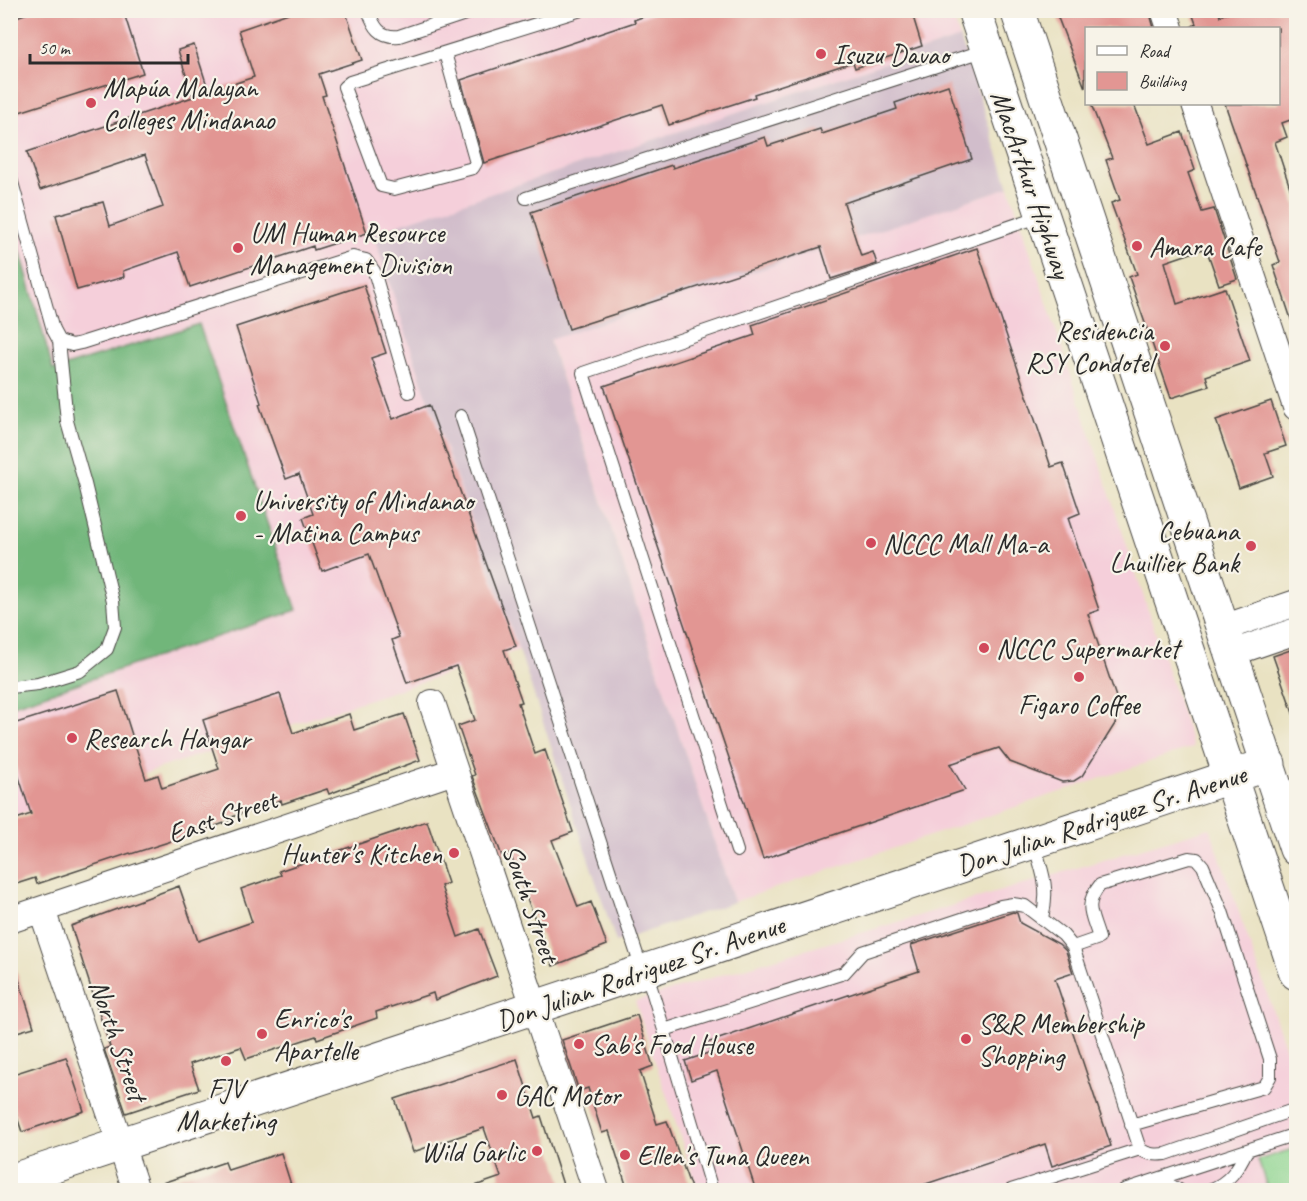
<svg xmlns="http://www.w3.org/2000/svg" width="1307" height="1201" font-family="Caveat,sans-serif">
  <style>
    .built { fill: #f5cfda }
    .industrial { fill: #d1bdcb }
    .green { fill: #8cd48f; stroke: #5c805d; stroke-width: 1.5 }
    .forest { fill: #71b67a; stroke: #4e7052; stroke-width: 1.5 }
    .building { fill: #e29693 }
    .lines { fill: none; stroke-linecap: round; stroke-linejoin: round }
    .service-casing { stroke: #484642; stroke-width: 14 }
    .minor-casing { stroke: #484642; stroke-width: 28 }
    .primary-casing { stroke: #484642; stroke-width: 35 }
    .service { stroke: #fff; stroke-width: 12 }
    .minor { stroke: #fff; stroke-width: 26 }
    .primary { stroke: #fff; stroke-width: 33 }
    .poi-dot { fill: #d1495b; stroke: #f7f3e8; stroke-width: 2 }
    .labels { text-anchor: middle; stroke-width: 4.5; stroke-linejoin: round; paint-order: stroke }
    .poi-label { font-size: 28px; fill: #2b2b2b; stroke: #f7f3e8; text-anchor: start }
    .street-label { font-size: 28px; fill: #2b2b2b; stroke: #f7f3e8 }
  </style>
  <rect width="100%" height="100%" fill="#f7f3e8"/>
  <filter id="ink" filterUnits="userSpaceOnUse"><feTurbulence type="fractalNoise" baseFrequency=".0167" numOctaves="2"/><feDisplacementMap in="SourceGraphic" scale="12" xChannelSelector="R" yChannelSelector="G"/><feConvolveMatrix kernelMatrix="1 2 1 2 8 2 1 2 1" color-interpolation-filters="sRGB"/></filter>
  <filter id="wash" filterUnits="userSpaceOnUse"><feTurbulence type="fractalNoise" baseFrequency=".008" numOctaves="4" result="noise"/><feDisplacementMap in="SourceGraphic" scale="24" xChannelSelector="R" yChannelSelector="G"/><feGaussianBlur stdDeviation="1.35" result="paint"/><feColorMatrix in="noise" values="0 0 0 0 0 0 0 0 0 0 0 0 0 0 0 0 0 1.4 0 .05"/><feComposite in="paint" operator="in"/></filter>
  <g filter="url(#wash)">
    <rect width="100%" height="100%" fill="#e9e2c2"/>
    <!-- built -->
    <path class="built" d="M951,10L960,38L374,233L422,382L519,650L11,817L10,11Z
      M1009,187L1193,747L734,902L549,339Z
      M1210,828L1296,1078V1190H698L635,1001Z"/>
    <!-- industrial -->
    <path class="industrial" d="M960,38L1009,187L549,340L734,902L616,942L519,650L422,382L373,233Z"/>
    <!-- green -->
    <path class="green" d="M1296,1148V1190H1268L1258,1160Z"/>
    <!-- forest -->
    <path class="forest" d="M10,213L53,370L199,324L297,610L11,706Z"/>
    <g id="blocks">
      <!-- building -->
      <path class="building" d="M37,10H123L143,73L10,115V19Z
        M297,10H345L362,60L319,74L326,95L322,96L367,233L314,250L313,246L190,287L178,252L123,271L124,277L77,290L56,215L103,202L110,226L163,207L145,155L40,190L27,152L193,97L178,50L194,45L209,92L254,77L239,30Z
        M661,10H911L922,46L855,68L853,62L754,94L755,97L669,125L662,105L484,163L461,80L635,22L634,20Z
        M1055,10H1149L1154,28H1086L1085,88Z
        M1191,10H1218L1220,16L1234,10H1296V118L1282,123L1287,137L1275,142L1296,206V324L1293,325L1273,265L1280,262L1225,104H1278V28H1191V27L1196,24Z
        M948,85L972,159L844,203L861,256L873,252L877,264L831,279L821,247L569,329L531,212L672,165L673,168L765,137L768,146L820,129L822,134L897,109L895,103Z
        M1091,104H1134L1149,144L1182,132L1195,170L1188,173L1202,212L1214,209L1237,279L1219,285L1206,248L1165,262L1177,304L1225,288L1250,361L1206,376L1209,386L1171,398L1129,277L1137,274L1111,203L1120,200L1106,160L1112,158Z
        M977,248L1051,467L1063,463L1080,513L1068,518L1099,610L1088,614L1118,703V719L1082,776L1074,781L1062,782L1010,762L999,748L950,764L965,790L763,859L604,386L755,335L752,325Z
        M364,285L386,353L371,358L393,419L429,405L516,646L504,650L522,702L518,703L535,754L545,750L573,832L552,840L578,907L591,902L607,945L553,966L510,854L502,856L472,776L475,775L458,726L475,720L456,666L407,683L392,640L399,637L369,554L322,571L303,518L313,514L299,474L286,479L259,404L261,403L236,327Z
        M1271,401L1286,446L1265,453L1273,476L1239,488L1216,420Z
        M1296,648V716H1294L1273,656Z
        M118,691L146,779L158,775L162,788L219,769L203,720L280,694L293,733L349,714L354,730L404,714L420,760L329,794L327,789L282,804L281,800L232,817L233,820L178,839L131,854L130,853L37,884L35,878L10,886V821L31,814L10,750V725Z
        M427,821L448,883L441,886L458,937L479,929L497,976L435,1000L433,993L376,1012L377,1018L317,1039L316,1036L246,1059L241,1047L190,1064L199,1089L126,1113L104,1049L110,1047L71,926L179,886L198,941L252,922L241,889L281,875L279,871Z
        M1013,912L1017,913L1020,923L1059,944L1066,951L1073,973L1055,979L1111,1146L1052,1166L1045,1144L905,1191H756L717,1071L691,1080L685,1061L711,1052L707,1043L919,971L911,945Z
        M10,964H14L34,1027L10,1034Z
        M637,1015L653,1066L640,1071L657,1124L667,1121L692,1191H628L609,1131L602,1133L588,1088L579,1091L562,1040Z
        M66,1057L84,1111L22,1132L10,1096V1075Z
        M517,1059L536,1118L541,1116L565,1191H469V1188L501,1177L484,1128L413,1152L395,1099Z
        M281,1153L293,1191H151L150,1187L225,1162L228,1170Z"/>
    </g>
  </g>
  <g filter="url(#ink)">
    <use href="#blocks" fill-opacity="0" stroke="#484642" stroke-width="1.5"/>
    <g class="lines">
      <defs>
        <path id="service" d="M368,10C374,27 380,38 399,36L477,10
          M445,53L476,163L473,168L394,189L381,186L344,87L350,82L581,10
          M10,175L53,330L59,341L72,345L81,343L353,257L366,260L374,271L409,392
          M526,198L986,50
          M461,416L642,970
          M10,687L38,684L80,671L107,649L115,627L113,601L85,484L67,421L59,341
          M1033,841C1042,870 1050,888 1042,918
          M737,851L583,373L1041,216
          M1073,947L1099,938C1092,914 1083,906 1100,885L1189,858L1197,859L1203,866L1222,911L1270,1059V1077L1264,1087L1131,1125
          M646,971L664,1030L844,973L863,952L1001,906L1013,904L1025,906L1063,935L1073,947L1140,1149C1148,1155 1156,1155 1166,1154L1296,1109
          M664,1030L712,1190
          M1159,1179L1179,1190
          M1011,1190L1140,1149
          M1124,1190L1296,1134
          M1209,1190C1229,1183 1238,1169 1247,1150"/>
        <path id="minor" d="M1164,10L1170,28
          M1195,104L1296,407
          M1223,628L1296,603
          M1232,653L1296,631
          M432,703L596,1190
          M42,910L136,1190
          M10,920L454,771"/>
        <path id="primary" d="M974,10L1296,973
          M1017,10L1296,849
          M10,1181C430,1043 849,901 1269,764"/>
      </defs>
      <!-- service casing -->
      <use href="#service" class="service-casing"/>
      <!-- minor casing -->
      <use href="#minor" class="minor-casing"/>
      <!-- primary casing -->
      <use href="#primary" class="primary-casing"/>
      <!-- service -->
      <use href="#service" class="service"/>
      <!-- minor -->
      <use href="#minor" class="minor"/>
      <!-- primary -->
      <use href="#primary" class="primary"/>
    </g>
  </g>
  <!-- markers -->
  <g class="poi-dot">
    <circle cx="821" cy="54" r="6"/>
    <circle cx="91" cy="103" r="6"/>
    <circle cx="1137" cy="246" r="6"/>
    <circle cx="238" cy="248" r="6"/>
    <circle cx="1165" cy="346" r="6"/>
    <circle cx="241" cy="516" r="6"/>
    <circle cx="871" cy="543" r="6"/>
    <circle cx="1251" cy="546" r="6"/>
    <circle cx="984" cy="648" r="6"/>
    <circle cx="1079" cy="677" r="6"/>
    <circle cx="72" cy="738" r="6"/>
    <circle cx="454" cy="853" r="6"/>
    <circle cx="262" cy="1034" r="6"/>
    <circle cx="966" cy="1039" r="6"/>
    <circle cx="579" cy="1044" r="6"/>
    <circle cx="226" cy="1061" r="6"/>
    <circle cx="502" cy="1095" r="6"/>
    <circle cx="537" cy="1151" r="6"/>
    <circle cx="625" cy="1155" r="6"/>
  </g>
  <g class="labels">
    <!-- poi labels -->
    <g class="poi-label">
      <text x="833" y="64">Isuzu Davao</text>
      <text x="103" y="97">Mapúa Malayan<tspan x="103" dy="32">Colleges Mindanao</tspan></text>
      <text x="250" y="242">UM Human Resource<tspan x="250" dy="32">Management Division</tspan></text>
      <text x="1149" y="256">Amara Cafe</text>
      <text x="1153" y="340" text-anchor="end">Residencia<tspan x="1153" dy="32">RSY Condotel</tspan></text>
      <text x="253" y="510">University of Mindanao<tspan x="253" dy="32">- Matina Campus</tspan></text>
      <text x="1239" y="540" text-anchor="end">Cebuana<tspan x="1239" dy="32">Lhuillier Bank</tspan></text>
      <text x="883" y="553">NCCC Mall Ma-a</text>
      <text x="996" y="658">NCCC Supermarket</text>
      <text x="1079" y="714" text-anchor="middle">Figaro Coffee</text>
      <text x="84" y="748">Research Hangar</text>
      <text x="442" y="863" text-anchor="end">Hunter's Kitchen</text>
      <text x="274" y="1028">Enrico's<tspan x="274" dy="32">Apartelle</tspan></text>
      <text x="978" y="1033">S&amp;R Membership<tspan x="978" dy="32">Shopping</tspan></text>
      <text x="591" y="1054">Sab's Food House</text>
      <text x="226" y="1098" text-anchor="middle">FJV<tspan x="226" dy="32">Marketing</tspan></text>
      <text x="514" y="1105">GAC Motor</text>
      <text x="525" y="1161" text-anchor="end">Wild Garlic</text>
      <text x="637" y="1165">Ellen's Tuna Queen</text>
    </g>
    <!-- street labels -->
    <g class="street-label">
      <text transform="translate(1032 184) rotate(71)" y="10">MacArthur Highway</text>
      <text transform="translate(222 816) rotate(-19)" y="10">East Street</text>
      <text transform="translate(1101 819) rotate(-18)" y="10">Don Julian Rodriguez Sr. Avenue</text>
      <text transform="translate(532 903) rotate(71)" y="10">South Street</text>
      <text transform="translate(640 972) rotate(-19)" y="10">Don Julian Rodriguez Sr. Avenue</text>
      <text transform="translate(119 1040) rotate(71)" y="10">North Street</text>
    </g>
  </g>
  <!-- margin -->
  <rect width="1307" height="1201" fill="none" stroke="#f7f3e8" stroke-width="36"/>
  <!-- legend -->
  <rect x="1085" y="27" width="195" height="78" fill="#f7f3e8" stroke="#a5a39c" stroke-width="1.5"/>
  <rect x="1097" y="46" width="30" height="9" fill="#ffffff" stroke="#a5a39c" stroke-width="1.5"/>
  <text x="1139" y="57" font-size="18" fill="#2b2b2b">Road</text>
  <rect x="1097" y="72" width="30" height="18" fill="#e29693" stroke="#a5a39c" stroke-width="1.5"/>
  <text x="1139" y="87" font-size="18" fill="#2b2b2b">Building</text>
  <!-- scale -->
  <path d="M30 54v9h158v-9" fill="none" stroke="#2b2b2b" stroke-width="3"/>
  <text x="39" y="54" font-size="18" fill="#2b2b2b" stroke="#f7f3e8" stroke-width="4.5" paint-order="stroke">50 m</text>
</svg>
